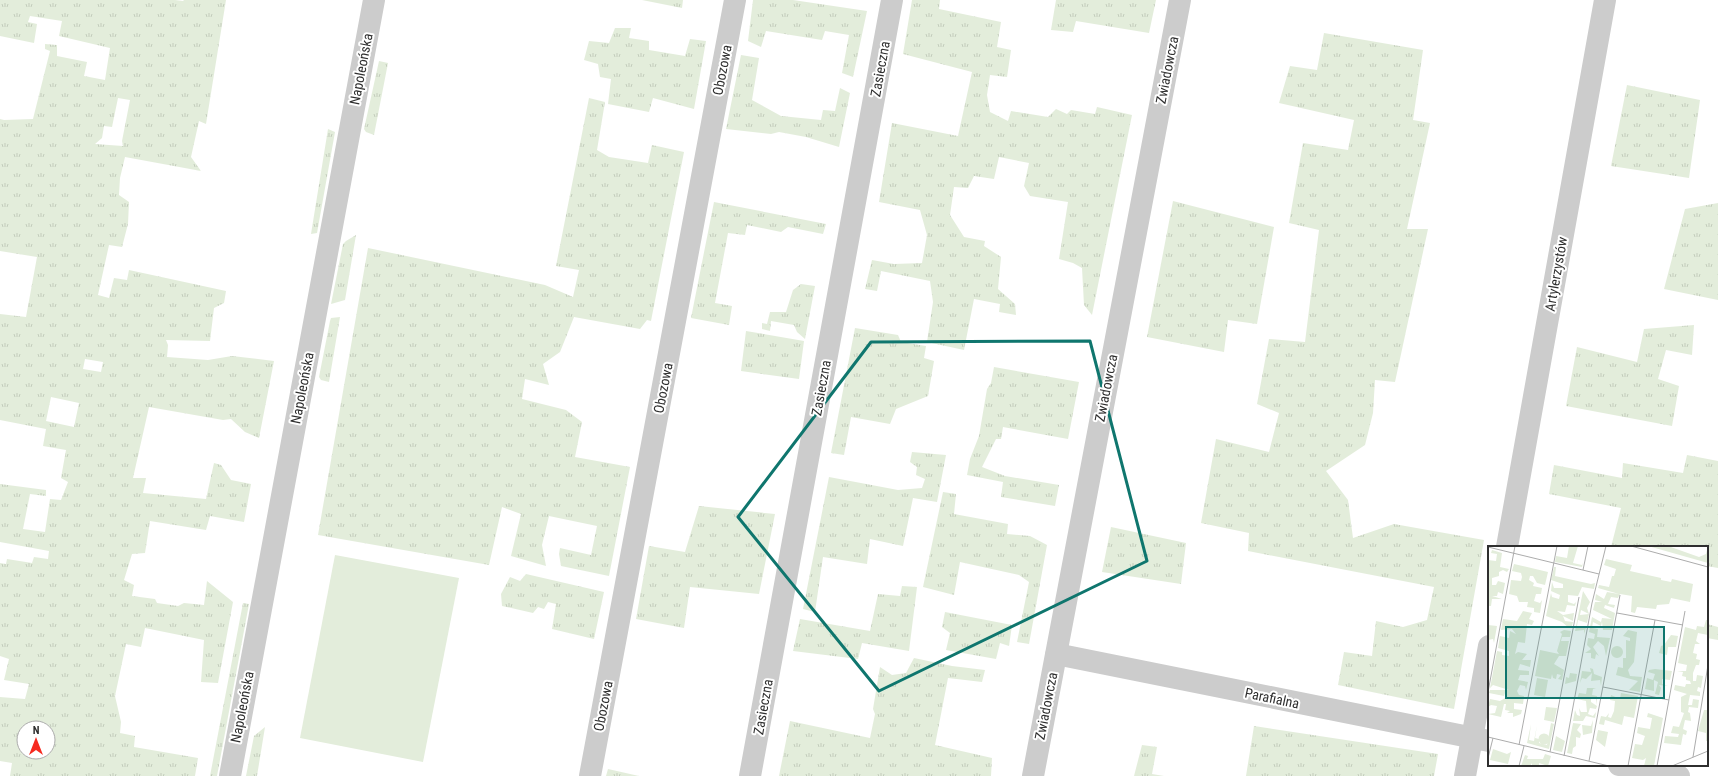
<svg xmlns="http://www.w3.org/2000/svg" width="1718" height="776" font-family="'Roboto Condensed',sans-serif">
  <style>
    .grass { fill: url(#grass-tufts); fill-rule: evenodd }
    .park { fill: #e3eddb }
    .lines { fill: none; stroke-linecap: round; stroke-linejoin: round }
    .minor { stroke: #ccc; stroke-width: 22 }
    .marked { fill: none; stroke: #0f766e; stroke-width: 3; stroke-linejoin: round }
    .labels { text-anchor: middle; stroke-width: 4; stroke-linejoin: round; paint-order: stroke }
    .street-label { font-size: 14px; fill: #2f2f2f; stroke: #fff }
    .inset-road { fill: none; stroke: #acacac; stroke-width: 1 }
    .view { fill: #0f766e; fill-opacity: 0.15; stroke: #0f766e; stroke-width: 2 }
    .inset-edge { fill: none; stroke: #2f2f2f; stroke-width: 2 }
  </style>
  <defs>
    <pattern id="grass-tufts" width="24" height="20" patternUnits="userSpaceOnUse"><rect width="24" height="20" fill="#e3eddb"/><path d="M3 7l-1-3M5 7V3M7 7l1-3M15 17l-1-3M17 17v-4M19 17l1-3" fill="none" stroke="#c3ccbc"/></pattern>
  </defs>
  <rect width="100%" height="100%" fill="#fff"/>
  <!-- grass -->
  <path class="grass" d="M0,0H175L183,1L184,0H226L206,124L199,121L191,157L201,171L125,157L120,178L119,195L129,202L128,224L122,247L109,245L98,295L109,298L114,278L127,280L129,270L226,291L224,303L214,308L210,341L166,340L168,345L167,357L208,360L232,356L274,361L259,438L245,432L231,419L223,420L149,407L133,478H146L143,493L206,499L214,463L221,465L231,480L251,484L244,522L210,516L206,530L150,521L145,553L132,554L124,580L134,585L132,596L155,599L157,603L178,606L184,603L204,605L207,581L233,602L218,683L201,682L204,640L145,628L141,647L126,644L115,696L121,722L120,733L135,736L134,747L198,758L195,776H10L12,763L0,761V697L25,699L29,684L4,680L9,659L0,656V563L6,564L7,559L32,563L34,557L48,559L49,551L0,542V484L46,490V496L30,494L23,529L45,532L50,499L61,500L68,482L61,478L66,450L43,446L46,429L0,420V314L26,317L37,257L0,251V119L4,120L33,119L50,51L45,49V44L57,45V56L87,62L84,76L105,80L110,48L59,36L62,21L30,16L28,22L37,24L34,43L0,36ZM118,98L130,100L122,141L123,146L95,144L102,138L104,126L112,127ZM85,359L103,362L101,372L83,369ZM51,397L79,403L74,427L46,421ZM24,728H48V752H24Z
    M642,0H683L682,8Z
    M753,0H793L867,11L853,77L842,73L849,35L825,31L822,40L766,31L761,47L748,41Z
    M912,0H940L939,9L1001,22L997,47L1011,50L1007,77L990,75L987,95L990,112L1008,121L1011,111L1048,117L1056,109L1067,114L1071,110L1095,114L1097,107L1132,115L1092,315L1084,305L1082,268L1073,263L1059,259L1068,202L1030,196L1024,186L1029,163L999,157L994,179L974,176L968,188L954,187L950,215L964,237L985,241L984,246L1001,257L998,289L1015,304L1016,315L999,312L1000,304L974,299L964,350L927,342L933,302L930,281L881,271L877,291L865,289L872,260L894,264L922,263L927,235L920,210L879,202L892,123L958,136L972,72L903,54Z
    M1056,0H1156L1149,33L1076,21L1073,32L1051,30Z
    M615,28H631L629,38L649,41V50L685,56L690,39L706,41L694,109L653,98L649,112L608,104L611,79L600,77L598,64L584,60L589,41L609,43Z
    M1324,33L1423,50L1413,120L1430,123L1407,229H1428L1395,382L1375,380L1373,413L1365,445L1326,471L1348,500L1353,538L1394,524L1484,540L1454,709L1338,685L1344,652L1372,656L1376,621L1403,627L1427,620L1434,587L1248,551L1249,533L1201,523L1216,439L1269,452L1279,413L1257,404L1269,339L1305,342L1319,230L1289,223L1303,143L1348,150L1354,120L1279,103L1290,66L1317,70Z
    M741,55L759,58L752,100L781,116L821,120L823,110L835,111L840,88L850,93L839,147L806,137L779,132L771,134L726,129Z
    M379,61L388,63L374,135L366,132L364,129Z
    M1627,85L1700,100L1689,178L1611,166Z
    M589,98L605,102L597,150L609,157L648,163L652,145L684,152L651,321L647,320L640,329L574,317L560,352L543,364L549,385L525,379L522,399L566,410L582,422L575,457L630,467L609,576L561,566L559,554L560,548L591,555L597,526L549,516L542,545L546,566L511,556L521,514L502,507L489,565L318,535L368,248L545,285L573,297L579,270L556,266Z
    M328,129L335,132L317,233L311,234Z
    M1173,201L1274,227L1257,324L1228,320L1224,352L1147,337Z
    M714,202L826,224L823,234L788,227L781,232L747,225L745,235L728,233L715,303L732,306L729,325L691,318Z
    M1718,203V300L1664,289L1685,209Z
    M356,235L345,300L331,304L343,244L346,241Z
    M801,284L815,286L805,339L797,332L794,325L771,321L770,331L762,329V323L767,324L770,312H786L793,290Z
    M340,317L329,382L321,380L319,377L330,321L331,318Z
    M1694,325L1692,355L1666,350L1658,379L1679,386L1672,426L1566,406L1577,347L1637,362L1644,329Z
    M855,328L898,335L901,342L926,346L924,358L934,361L928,396L896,409L890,424L851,417L844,455L831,453Z
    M746,331L804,341L799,379L741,371Z
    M994,367L1079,382L1068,439L1003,427L1001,439H996L982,467L1005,476L1059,485L1055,506L1001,497L1003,482L967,475L970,459L979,436L987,389L991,383Z
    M912,452L946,455L937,502L913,498L903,546L870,539L867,564L823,557L815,612L803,609L829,477L898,490L922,488L925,479L916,475L917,467L910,462Z
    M1687,455L1718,461V568L1707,566V547H1611L1621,508L1549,494L1554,465L1622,478L1623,463L1683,473Z
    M943,492L956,494L954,514L1008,524L1007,534L1030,536L1047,545L1029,644L1017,642L1029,582L1019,575L960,562L954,595L923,587Z
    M699,506L775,514L759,594L690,587L684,628L636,619L649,546L685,552Z
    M1111,527L1186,543L1181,584L1102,572Z
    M526,574L604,592L594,639L552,629L556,604L548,602L544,609L538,607L533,613L502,606L501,594L510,577L520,581Z
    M902,586L917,587L909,651L862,643L858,659L793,651L800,619L870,631L878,594L900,596Z
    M243,603L249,604L217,776H210Z
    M945,612L1012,625L1009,646L1000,643L996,659L946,650L950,633L942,627Z
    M1707,624L1718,627V640L1707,638Z
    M914,658L952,666L985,670L982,682L948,678L935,745L992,758L991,776H779L790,721L870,738L875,714L873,709L880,667L892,675L906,673Z
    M1254,726L1438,754L1434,776H1246Z
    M265,727L257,776H246L254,736Z
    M1142,745L1157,747L1152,774L1164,776H1134Z
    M608,769L639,776H606Z"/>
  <!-- park -->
  <path class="park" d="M335,555L459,578L423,762L300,738Z"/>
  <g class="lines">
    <!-- minor -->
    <path class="minor" d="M1507,547L1605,0
      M1056,654L1489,741
      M1619,765L1679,776
      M230,776L374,0
      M590,776L735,0
      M750,776L892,0
      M1033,776L1180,0
      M1465,776L1489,646"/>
  </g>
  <!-- marked area -->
  <path class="marked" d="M1090,341L1147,561L879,691L738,517L871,342Z"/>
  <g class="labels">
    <!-- street labels -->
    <g class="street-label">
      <text transform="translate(361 69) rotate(-79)" y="5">Napoleońska</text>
      <text transform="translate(880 69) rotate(-80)" y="5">Zasieczna</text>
      <text transform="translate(722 70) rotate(-79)" y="5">Obozowa</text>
      <text transform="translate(1167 70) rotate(-79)" y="5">Zwiadowcza</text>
      <text transform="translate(1556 274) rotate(-80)" y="5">Artylerzystów</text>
      <text transform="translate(302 388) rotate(-79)" y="5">Napoleońska</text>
      <text transform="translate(663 388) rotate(-79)" y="5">Obozowa</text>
      <text transform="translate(821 388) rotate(-80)" y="5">Zasieczna</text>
      <text transform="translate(1106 388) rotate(-79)" y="5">Zwiadowcza</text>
      <text transform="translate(1272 698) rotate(12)" y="5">Parafialna</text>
      <text transform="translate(603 706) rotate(-79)" y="5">Obozowa</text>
      <text transform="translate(1046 706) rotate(-79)" y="5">Zwiadowcza</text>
      <text transform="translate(242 707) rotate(-79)" y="5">Napoleońska</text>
      <text transform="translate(763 707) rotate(-80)" y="5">Zasieczna</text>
    </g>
  </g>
  <!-- overview -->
  <g transform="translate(1488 546)">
    <rect width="220" height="220" fill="#fff"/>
    <path d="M81,0H90L85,17L94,19L95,16L94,21L67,16L68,10L79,12ZM160,0H180L211,11L218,8L220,0V17ZM4,4L14,7L12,21L21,23L19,26L15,24L11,26V30L4,32V39H8L10,35L17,37L15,48L10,46L9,50H4L14,53H4L3,60H0V14L8,15L9,8L3,7ZM118,13L144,19L142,25L173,32V34L183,36L184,33L205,38L202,56L183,52L181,58L169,59L168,63L149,61L147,67L143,66L144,50L132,48L130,52L123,51L120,58L127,59L126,62L117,59L116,62L127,67L124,84H115L114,76L113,80L105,76L104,82L110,83L109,91L122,92L118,110L116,100L110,95L105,101L111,110L108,108L107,113L103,112V107H97L103,103L99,99L100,92L106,93L107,88L101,86L104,71L113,76L114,72L124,73L105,64L107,56H114L107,54L108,48L116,53L119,46L131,48L110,42L111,39L121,41L124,30H126L128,23L116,19ZM26,18L60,26L57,39L49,37L45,30H42L41,34L46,37L45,40L54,42L53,48H48L46,55L52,57L54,54L52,67L46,66V62L39,61L40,56H31L29,50L21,48L23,34L33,35L34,31L33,27L24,25ZM66,21H68L67,30L103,38L107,37L106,43L94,41L90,50L80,49V56L86,58L88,56L87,60L79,59L77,66L69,65L75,69L86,67L85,75L75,70L77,75L85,76L84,80L81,82L74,76L58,70L63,47L64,51L71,53L72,49L63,45L64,36L66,42H75V38L63,34ZM95,45L102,56L99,62L101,68L93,64L92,69L101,68L99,77L90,74L89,80L98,82L96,88V84L87,85ZM35,65L44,67L41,73L46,75L44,79L39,78L37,97L30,96L27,108L30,106L39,108L34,114H43L42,121L32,118L30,124L41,125V129H32L30,134L40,136L38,144L37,140L32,139L29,145L31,149L36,150L35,158L26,157V163L34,164L33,168L25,171V167H19L22,165L17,164L18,158H16L13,171L0,168L7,167L9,160L3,159L0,161L2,153L12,155L19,151L17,147L16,150L1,147L2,144H21L5,139L2,142L9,105L14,106V109L21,110V105L10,102L12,90L21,92L22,85L28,88L24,83L13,84L15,73L29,75ZM218,74H220V89L210,87L208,95L212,98H207L205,107L209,108L208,113L212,114L211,119H208L205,127V135H208L209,129L215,130L213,142L210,141L209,145L212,146V150L202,149L200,159H204L205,153L211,154L210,162L201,161L200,166L202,167L203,175L197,174L195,183L199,185L198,189L195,188L193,199L176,197L177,190L190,191L191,188L183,187L185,180L191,181L196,167L193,166V151L199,148L186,144L187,139L197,141L198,138H203L202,135L198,134V131L194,130L195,126L189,125H198L199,119L190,117L197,81L208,84L209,80L216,81ZM0,79L9,80L6,97L5,93L0,94ZM76,84L83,85L82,91H74L73,95H81L78,110H71L66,118L76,124L74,134L70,133L73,129L69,128L68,133L65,132L64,128L63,133L47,130L52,104L71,108L69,105L74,88L72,86ZM140,84L149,86L146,116L140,124L142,130L154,131L152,146L141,144L150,135L128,129L130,121L135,122V112H138V94L142,95V92L135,90ZM183,89L190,90L188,101H180L179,109L171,107L173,100L176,99ZM123 106a6 6 0 1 1 12 0a6 6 0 1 1-12 0ZM102,122L105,123L106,128L114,131L113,140L112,134L103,135L104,127L98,133L94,132L92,137L94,125L103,126ZM167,123L184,125L182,134L174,133V138L180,140L171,139L173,142L171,149L167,148L170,136L166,134V145L157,143L159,132L165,134L167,128L160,126L161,124ZM82,127L89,128L88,135L77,138L78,131L81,132ZM99,142H108L105,143L104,149L109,150V159L108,153L103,152V156L109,160L108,163L102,162L100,168L105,170L108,166L107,172L98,170L95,175H85L87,164L89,169L92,170L91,162L93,166H99L98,155L89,153L91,147L98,148ZM133,147L150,150L146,172L136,170L134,179L117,174L116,179L111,178L113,170L118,171L121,167L120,171L123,172L126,165L127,155L122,154L123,149L132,153ZM58,161L69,162L66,176L56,174ZM216,164H220V195H218V187L210,185ZM160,167L175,172L166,220H156L158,212L155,214L144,212L147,198L154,199L157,190L149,187L150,181L162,183L164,172L159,171ZM105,174L104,187L95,189L94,179L103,180ZM63,177L66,178L61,203L39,197L43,178L41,194L46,195L49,179L47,192L51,193V197L59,199ZM85,177L93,178L89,184L93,188L92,192L88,191V200L85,202L84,208L79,207ZM110,184L120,186L117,201L108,194ZM68,190L77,195L74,206L65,204ZM5,203L19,208L23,206L20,218L2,214ZM57,208L63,210L60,220L51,217V220H44V217L42,220H33L37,209L40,210L39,213H55Z" fill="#e3eddb"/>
    <path d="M49,132L60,134L57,151L46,149ZM50.5 193a5.5 5.5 0 1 1 11 0a5.5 5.5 0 1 1-11 0Z" fill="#e3eddb"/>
    <path class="inset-road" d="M143,0L220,21M0,1L111,28M95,24L100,0M129,67L195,79M115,141L181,154M0,146L27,0M0,191L121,220M31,199L69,0M62,206L91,51M76,210L104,57L118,0M205,211L220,119M0,212L5,192M101,215L132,49M31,220L36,200M140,220L167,74M169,220L197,65M184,220L220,205"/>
    <path class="view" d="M18,81H176V152H18Z"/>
    <rect width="220" height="220" class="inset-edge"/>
  </g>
  <!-- north arrow -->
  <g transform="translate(36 740)"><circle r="19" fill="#ffffff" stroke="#acacac"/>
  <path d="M0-3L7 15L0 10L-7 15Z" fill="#f62a20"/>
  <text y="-6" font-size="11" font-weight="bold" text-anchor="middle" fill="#2f2f2f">N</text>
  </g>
</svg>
